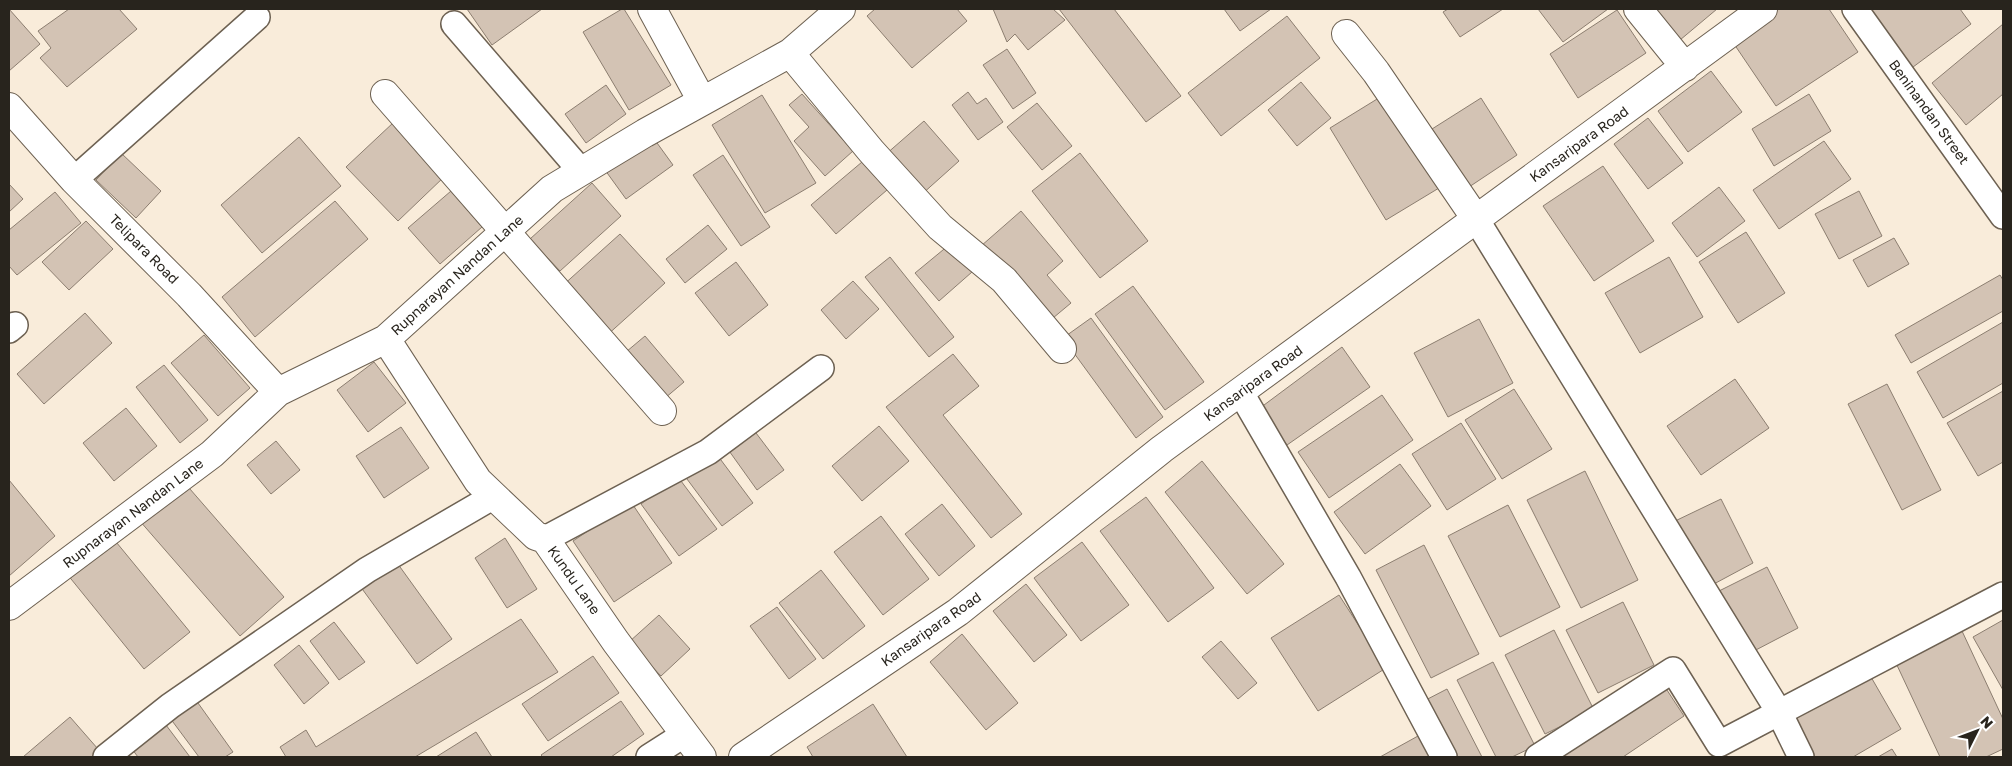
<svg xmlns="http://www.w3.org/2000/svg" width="2012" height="766" font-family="'Golos Text',sans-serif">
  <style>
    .building { fill: #d3c3b4; stroke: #8c7e70 }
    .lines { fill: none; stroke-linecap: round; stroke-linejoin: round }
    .lane-casing { stroke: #6d6152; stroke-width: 28 }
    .street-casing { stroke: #6d6152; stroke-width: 30 }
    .lane { stroke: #fff; stroke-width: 25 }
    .street { stroke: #fff; stroke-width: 28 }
    .labels { text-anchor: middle; stroke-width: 4.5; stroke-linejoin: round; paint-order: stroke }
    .street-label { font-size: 14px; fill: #28241d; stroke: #fff }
  </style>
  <rect width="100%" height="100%" fill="#f9ecda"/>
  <!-- building -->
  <path class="building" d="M9,9L40,44L9,71Z
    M69,9H119L137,29L67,87L40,58L51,48L38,31Z
    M467,9H542L492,45Z
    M622,9H624L671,85L629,110L583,32Z
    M875,9H957L967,21L912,68L867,16Z
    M993,9H1053L1065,20L1028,50L1015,34L1007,42Z
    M1059,9H1114L1181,96L1146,122Z
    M1224,9H1271L1240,31Z
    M1448,9H1503L1460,37L1443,12Z
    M1538,9H1608L1563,42Z
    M1653,9H1717L1680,40Z
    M1775,9H1829L1858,52L1776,106L1730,38Z
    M1864,9H1960L1971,24L1909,70Z
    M1617,10L1646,53L1578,98L1550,54Z
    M1287,16L1320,58L1221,136L1188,93Z
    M2003,24V94L1966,125L1932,83Z
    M1007,49L1036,93L1013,109L983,65Z
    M1711,71L1742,112L1688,152L1658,111Z
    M1301,82L1331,118L1297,146L1268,110Z
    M606,85L626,114L586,143L565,114Z
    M968,92L977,104L986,98L1003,122L978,140L952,105Z
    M802,94L853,151L825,176L794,141L809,127L789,105Z
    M1809,94L1831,131L1774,166L1752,129Z
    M762,95L816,183L765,213L712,125Z
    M1382,96L1439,188L1386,220L1330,128Z
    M1481,98L1517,155L1469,187L1432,129Z
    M1037,103L1072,146L1042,170L1007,127Z
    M1648,118L1683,163L1648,189L1614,144Z
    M924,121L959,161L921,195L885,155Z
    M394,122L445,176L398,221L346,167Z
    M652,136L673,165L626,199L605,170Z
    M299,137L341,186L262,253L221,205Z
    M1824,141L1851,179L1779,229L1753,190Z
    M121,153L161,191L136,218L96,180Z
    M1080,153L1148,241L1100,278L1032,191Z
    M723,155L770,227L741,246L693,175Z
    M862,162L887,190L836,234L811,205Z
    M1603,166L1654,241L1594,281L1543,206Z
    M592,183L621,216L560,271L530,239Z
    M9,184L23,199L9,212Z
    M1719,187L1745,221L1697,257L1672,223Z
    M451,191L482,227L440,264L408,228Z
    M1859,191L1882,236L1839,259L1815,214Z
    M55,192L81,223L17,275L9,266V230Z
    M335,201L368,239L255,337L222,297Z
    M1021,211L1063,261L1047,275L1071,303L1047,323L981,246Z
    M86,221L113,249L69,290L42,262Z
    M708,225L727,249L685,283L666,259Z
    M1746,232L1785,293L1738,323L1699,262Z
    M620,234L665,283L605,337L561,287Z
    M1894,238L1909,264L1868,287L1853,260Z
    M949,245L972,272L939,301L915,273Z
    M890,257L954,337L929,357L865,277Z
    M1669,257L1703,317L1640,353L1605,293Z
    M736,262L768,305L729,336L695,293Z
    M2000,275L2003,280V311L1911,363L1895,335Z
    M853,281L879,309L846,339L821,310Z
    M1133,286L1204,382L1165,410L1095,314Z
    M85,313L112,343L44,404L17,374Z
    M1091,318L1163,417L1136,438L1063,338Z
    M1479,319L1513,383L1448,417L1414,353Z
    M2003,322V383L1943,418L1917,372Z
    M204,335L250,388L218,416L171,363Z
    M645,336L684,382L658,404L620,357Z
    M1342,347L1370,387L1287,445L1260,408Z
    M953,354L979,386L943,415L1022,514L991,538L886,407Z
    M374,362L406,403L368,432L337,390Z
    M164,365L208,420L180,443L136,387Z
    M1735,379L1769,428L1701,475L1667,426Z
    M1887,384L1941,490L1902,510L1848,404Z
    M1514,389L1552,449L1502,479L1465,420Z
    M2003,391V462L1978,476L1947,423Z
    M1382,395L1413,440L1329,498L1298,452Z
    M126,408L157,446L114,481L83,443Z
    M1461,423L1496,479L1447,510L1412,454Z
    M879,426L909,461L862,501L832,466Z
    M401,427L429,468L384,498L356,456Z
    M753,429L784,470L757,490L727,448Z
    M276,441L300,470L271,494L247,465Z
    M715,452L753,503L722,526L684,475Z
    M1202,461L1284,564L1247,594L1165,492Z
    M1400,464L1431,506L1365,554L1334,512Z
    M1585,471L1638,580L1581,608L1527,500Z
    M678,477L717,529L679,556L641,504Z
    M9,480L55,536L9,576Z
    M183,481L284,597L240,636L139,520Z
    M1146,497L1214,588L1168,622L1100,531Z
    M1721,499L1753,563L1712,585L1673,522Z
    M631,502L672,563L614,602L573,541Z
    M942,504L975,546L939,576L905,534Z
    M1508,505L1560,607L1500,637L1448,536Z
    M881,516L929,579L883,615L834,552Z
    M112,537L190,632L144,669L67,574Z
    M505,538L537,589L507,608L475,558Z
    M1082,542L1129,605L1081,641L1034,578Z
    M1424,545L1479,654L1431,678L1376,570Z
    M395,560L452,639L417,664L360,586Z
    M1767,567L1798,628L1752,652L1715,593Z
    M821,570L865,626L823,659L779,603Z
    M1026,584L1067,635L1034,662L993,611Z
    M1339,595L1386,668L1318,711L1271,638Z
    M1623,602L1654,665L1598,693L1566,630Z
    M777,607L816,659L789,679L750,626Z
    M659,615L690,649L661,676L629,642Z
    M521,619L558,672L415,757H286L280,747L306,730L316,747Z
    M2003,620V690L1973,637Z
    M334,622L365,662L339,680L310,641Z
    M1554,630L1594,710L1545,734L1505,655Z
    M1962,631L2003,719V749L1986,757H1940L1895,661Z
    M962,634L1018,703L986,730L930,662Z
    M1221,641L1257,683L1238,699L1202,657Z
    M299,645L329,683L304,704L274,665Z
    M593,656L619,693L548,741L522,704Z
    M1493,662L1535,746L1512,757H1496L1457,680Z
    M1871,677L1901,729L1853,757H1810L1789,717Z
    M1663,684L1684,716L1623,757H1554Z
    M1447,689L1482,757H1447L1420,703Z
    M193,696L233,752L225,757H199L167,714Z
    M621,701L644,734L611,757H543L541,755Z
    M873,704L907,757H813L807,747Z
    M70,717L105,757H23Z
    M160,717L190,757H138L126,741Z
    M476,732L492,757H436Z
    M1418,736L1430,757H1380Z
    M1892,749L1897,757H1878Z"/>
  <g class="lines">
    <defs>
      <path id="lane" d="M1855,9L2003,216
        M454,24L581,171
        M74,180L257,17
        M1476,219L1779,712L1801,757
        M9,330L15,325
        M1241,393L1348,577L1444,757
        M545,539L708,452L821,368
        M106,757L170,706L367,570L494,496
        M649,757L685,734
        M1538,757L1673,670L1719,744L2003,595"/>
      <path id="street" d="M652,9L702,101
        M1638,9L1685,67
        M1346,34L1376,72L1476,219
        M790,53L871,151L940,227L1004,280L1062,349
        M385,94L662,411
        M9,107L74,180L189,295L278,392
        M386,339L478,481L536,536L545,539L616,642L702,757
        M9,606L212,454L278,392L386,339L552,189L645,133L790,53L841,9
        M743,757L958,612L1162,449L1763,9"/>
    </defs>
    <!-- lane casing -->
    <use href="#lane" class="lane-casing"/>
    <!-- street casing -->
    <use href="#street" class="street-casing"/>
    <!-- lane -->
    <use href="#lane" class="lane"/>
    <!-- street -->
    <use href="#street" class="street"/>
  </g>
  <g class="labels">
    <!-- street labels -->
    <g class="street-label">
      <text transform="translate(1929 112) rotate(54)" y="5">Beninandan Street</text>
      <text transform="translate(1579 144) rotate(-36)" y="5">Kansaripara Road</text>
      <text transform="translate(144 249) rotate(45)" y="5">Telipara Road</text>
      <text transform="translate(457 275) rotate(-42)" y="5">Rupnarayan Nandan Lane</text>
      <text transform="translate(1253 383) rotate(-36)" y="5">Kansaripara Road</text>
      <text transform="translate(133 513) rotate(-37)" y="5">Rupnarayan Nandan Lane</text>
      <text transform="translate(574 580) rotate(55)" y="5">Kundu Lane</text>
      <text transform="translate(931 629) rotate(-35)" y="5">Kansaripara Road</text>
    </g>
  </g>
  <!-- border -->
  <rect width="2012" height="766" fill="none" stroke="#28241d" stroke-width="20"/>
  <!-- north arrow -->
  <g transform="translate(1977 731) rotate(48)" stroke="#ffffff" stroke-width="4" paint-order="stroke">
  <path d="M0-4L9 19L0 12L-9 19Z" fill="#28241d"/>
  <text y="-8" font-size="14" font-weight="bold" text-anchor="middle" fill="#28241d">N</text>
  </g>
</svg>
